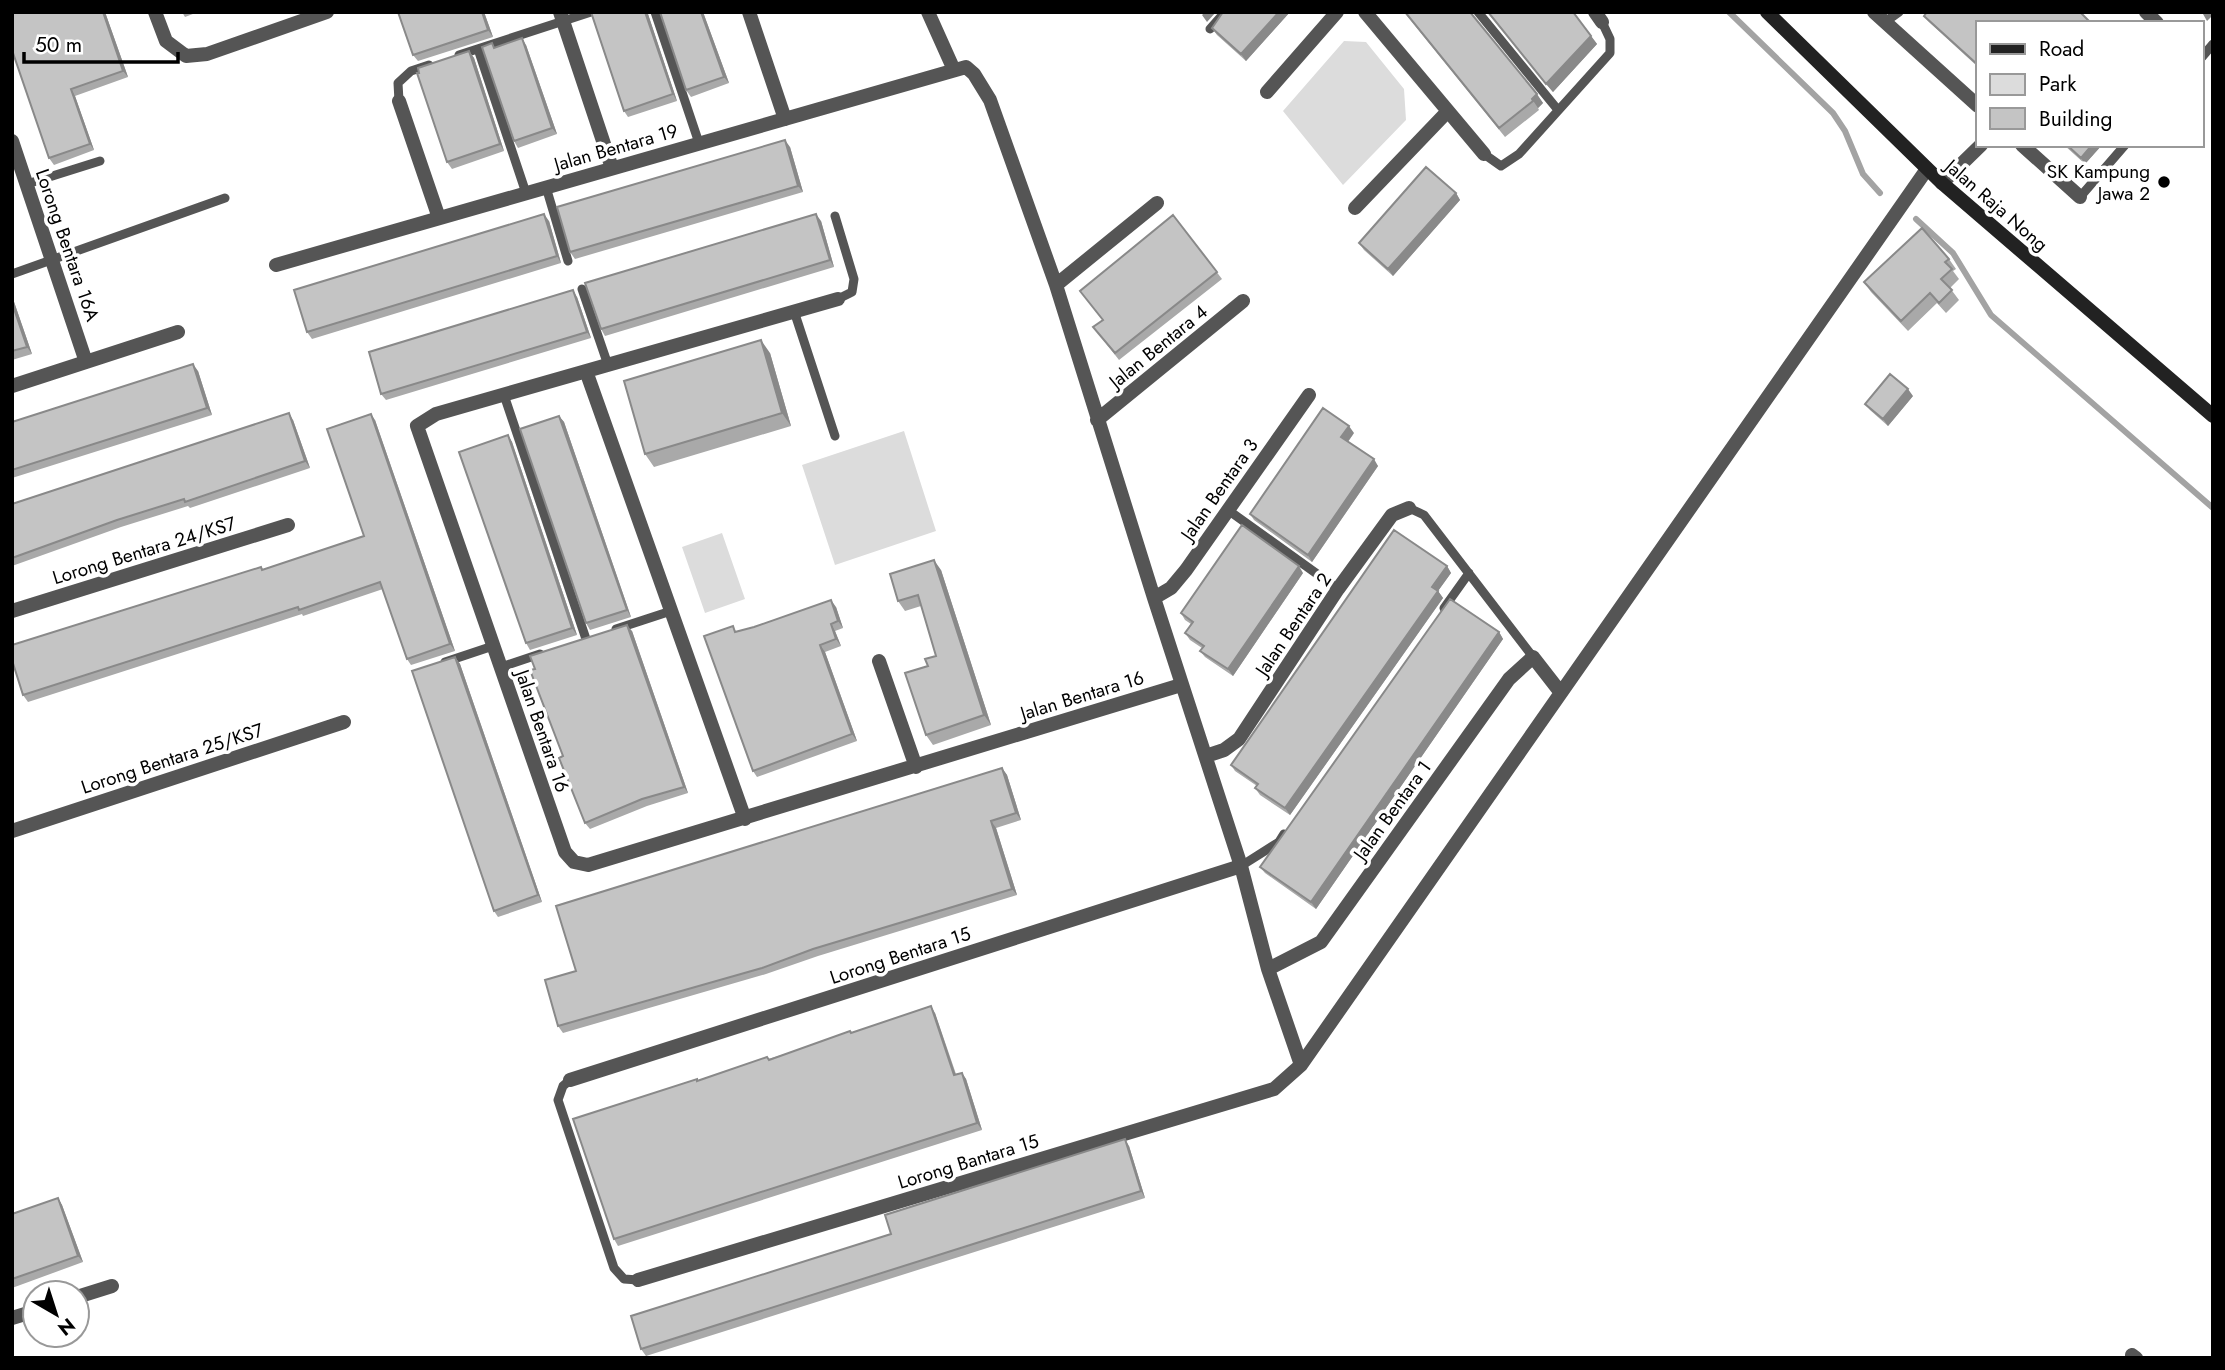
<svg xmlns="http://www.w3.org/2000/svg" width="2225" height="1370" font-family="Jost,sans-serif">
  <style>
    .green { fill: #dcdcdc }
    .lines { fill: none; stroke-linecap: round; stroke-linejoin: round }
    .stream { stroke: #a3a3a3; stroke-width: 6 }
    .lane { stroke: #555; stroke-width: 9 }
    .street { stroke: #555; stroke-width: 14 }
    .secondary { stroke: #222; stroke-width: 14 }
    .wall { fill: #a9a9a9 }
    .shaded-wall { fill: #898989 }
    .building { fill: #c4c4c4; stroke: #898989; stroke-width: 2 }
    .poi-dot { fill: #000; stroke: #fff; stroke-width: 2.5 }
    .labels { text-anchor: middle; stroke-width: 7; stroke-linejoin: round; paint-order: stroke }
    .street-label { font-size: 19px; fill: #000; stroke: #fff }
    .poi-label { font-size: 19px; fill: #000; stroke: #fff; text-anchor: end }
  </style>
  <rect width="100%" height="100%" fill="#fff"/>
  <!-- green -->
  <path class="green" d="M1344,41L1366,42L1404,89L1406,120L1343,185L1283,111Z
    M904,431L936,531L835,565L802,465Z
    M722,533L745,599L705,613L682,547Z"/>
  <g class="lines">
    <!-- stream -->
    <path class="stream" d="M1729,12L1833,113L1845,131L1863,174L1880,193
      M1916,219L1953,253L1991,315L2213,508"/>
    <!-- lane -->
    <path class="lane" d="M655,12L699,143
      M1478,12L1558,110
      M1885,22L1899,12
      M1210,29L1225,12
      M478,49L526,193
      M459,55L591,12
      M2202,57L2213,44
      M399,101L398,83L411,71L429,65
      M1484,154L1501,166L1519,154L1610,53V39L1602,22
      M27,184L100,161
      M546,187L568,261
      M2080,197L2125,145
      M835,216L854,279L852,292L838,299
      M12,274L225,198
      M582,289L608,365
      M794,311L835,436
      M504,395L586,639
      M1409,508L1424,515L1533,657
      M1228,510L1338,589
      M1444,608L1469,573
      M616,629L671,611
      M445,662L493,646
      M501,667L540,654
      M1241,866L1279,842L1284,834
      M570,1080L563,1086L558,1100L614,1268L624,1279L638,1280"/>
    <!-- street -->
    <path class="street" d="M155,12L166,41L186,56L207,54L327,12
      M560,12L612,168
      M749,12L785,119
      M928,12L954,70
      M1365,12L1484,154
      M1595,12L1602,22
      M1874,12L1978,106
      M2146,12L2157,23
      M1267,92L1337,12
      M399,101L439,218
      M12,141L86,362
      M2022,145L2080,197
      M1942,183L1981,145
      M1355,208L1448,111
      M276,265L966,67L974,74L990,100L1056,285L1154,598L1241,866L1268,969L1301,1065
      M1056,285L1157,203
      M838,299L436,414L417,426L565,852L574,862L588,865L1181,685
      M586,371L745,819
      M12,386L178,332
      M1097,420L1243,301
      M1154,598L1171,588L1186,570L1309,395
      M12,611L288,525
      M879,661L916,767
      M1206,756L1224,750L1239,739L1338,589L1392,515L1409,508
      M12,831L344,722
      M1268,969L1321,942L1509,679L1533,657L1561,693
      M570,1080L1241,866
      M638,1280L1274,1089L1301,1065L1927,169
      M77,1297L112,1286
      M12,1318L35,1311
      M2132,1355L2136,1358"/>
    <!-- secondary -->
    <path class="secondary" d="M1767,12L1942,183L2213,416"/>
  </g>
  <!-- wall -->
  <path class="wall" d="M12,12H105L128,77L75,96L94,150L54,165L49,158Z
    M182,12H198L185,17Z
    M398,12H484L493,37L418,61L413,55Z
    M703,12L729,83L691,97L686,90Z
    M1223,12H1290L1246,61L1217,35L1212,28Z
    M1404,12H1473V15L1543,103L1538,108L1539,110L1505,137Z
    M1487,12H1573L1597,44L1553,92Z
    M648,14L677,101L628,117L624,111Z
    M1924,16L1978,23V67L1929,22Z
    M492,43L495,48L526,45L557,134L518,148L514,141Z
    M469,51L474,58L504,151L452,169L447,162Z
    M2064,145H2102L2085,164Z
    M790,147L803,192L575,259L570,252Z
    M1456,193L1460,200L1393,276L1364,250L1359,243Z
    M1173,215L1222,279L1119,360L1098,333L1103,320L1080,291Z
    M549,221L561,263L312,339L307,332Z
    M821,221L834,267L605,336L601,329Z
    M1949,259L1956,269L1953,271L1959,279L1950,288L1959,300L1946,313L1937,303L1908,331L1871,292L1864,282Z
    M12,296L32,354L12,360Z
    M577,297L591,338L386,400L381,394Z
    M770,353L791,426L654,467L645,454Z
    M198,371L212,415L12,478V422Z
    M1913,396L1888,426L1870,410L1865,404Z
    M559,416L564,422L631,617L590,630L586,623Z
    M293,420L310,468L190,508L188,506L121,527L12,566V504Z
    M375,420L455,651L411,665L407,659L383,589L303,616L302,614L28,702L23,695L261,567L263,570L364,536Z
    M1354,433L1348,442L1378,466L1312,562L1254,520L1250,514Z
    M508,435L512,442L577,635L530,650L526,643Z
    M1447,566L1451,573L1438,591L1443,598L1290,815L1260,795L1255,788L1257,786L1235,771L1231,765Z
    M941,570L991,725L933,745L926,735L928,666L936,656L921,606L905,611L898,601Z
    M1303,573L1233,676L1205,657L1200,651L1202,648L1190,640L1185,633L1191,624L1185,620L1181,613Z
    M836,607L843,628L835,631L841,646L825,652L857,741L757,777L753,771L737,632Z
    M632,631L688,793L647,806L590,829L585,823L563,756Z
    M1499,632L1503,639L1316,909L1265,873L1260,867Z
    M455,657L460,664L542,902L498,917L494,911Z
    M1002,768L1007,775L1021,820L996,828L1017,895L818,956L766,974L563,1033L558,1026L576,971Z
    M935,1013L956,1074L962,1073L966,1079L982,1130L618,1246L614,1239L698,1081L852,1033Z
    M1129,1146L1145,1198L646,1356L641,1349L891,1234Z
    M58,1198L62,1205L83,1262L12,1288V1214Z"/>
  <!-- shaded-wall -->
  <path class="shaded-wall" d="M103,12H105L128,77L123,71Z
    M482,12H484L493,37L488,30Z
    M645,12H649L648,14L677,101L673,94Z
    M701,12H703L729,83L724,77Z
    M1205,12H1216L1207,22L1202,15Z
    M1279,12H1290L1246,61L1241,54Z
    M2204,12H2213V15L2207,21L2203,14Z
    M1591,36L1597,44L1553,92L1546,84Z
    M522,38L526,45L557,134L552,128Z
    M469,51L474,58L504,151L500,144Z
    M71,89L75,96L94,150L90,144Z
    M1537,94L1543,103L1538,108L1532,99Z
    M785,140L790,147L803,192L798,186Z
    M2092,145H2102L2085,164L2081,158Z
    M1456,193L1460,200L1393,276L1388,269Z
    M544,214L549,221L561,263L557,256Z
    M816,214L821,221L834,267L830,260Z
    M573,290L577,297L591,338L587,332Z
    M12,296L32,354L27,347L12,303Z
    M761,340L770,353L791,426L782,413Z
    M193,364L198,371L212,415L207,408Z
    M1908,389L1913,396L1888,426L1883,419Z
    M289,413L293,420L310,468L305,461Z
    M371,414L375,420L455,651L450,644Z
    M559,416L564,422L631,617L627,610Z
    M1349,426L1354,433L1346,444L1341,437Z
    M508,435L512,442L577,635L572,628Z
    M1374,459L1378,466L1312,562L1308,555Z
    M934,560L941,570L991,725L984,715Z
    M1299,566L1303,573L1233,676L1228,669Z
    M1447,566L1451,573L1438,591L1443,598L1290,815L1285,808Z
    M831,600L836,607L843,628L838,621Z
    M831,624L835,631L841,646L836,639Z
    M627,625L632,631L688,793L684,787Z
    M1499,632L1503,639L1316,909L1311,902Z
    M820,645L825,652L857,741L852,734Z
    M455,657L460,664L542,902L538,895Z
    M1002,768L1007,775L1021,820L1016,813Z
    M991,821L996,828L1017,895L1012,889Z
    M931,1006L935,1013L958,1082L954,1075Z
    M962,1073L966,1079L982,1130L977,1123Z
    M1125,1139L1129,1146L1145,1198L1141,1191Z
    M58,1198L62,1205L83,1262L78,1256Z"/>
  <!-- building -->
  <path class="building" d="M12,12H103L123,71L71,89L90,144L49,158L12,50Z
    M398,12H482L488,30L413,55Z
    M591,12H645L673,94L624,111Z
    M660,12H701L724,77L686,90Z
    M1223,12H1279L1241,54L1212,28Z
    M1405,12H1470L1537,94L1532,99L1533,101L1499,128Z
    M1488,12H1573L1591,36L1546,84Z
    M1927,12H2080L2091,23H1978V65L1924,16Z
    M522,38L552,128L514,141L482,47L492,43L494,48Z
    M469,51L500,144L447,162L417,73H419L418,68Z
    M785,140L798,186L570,252L557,207Z
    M2067,145H2092L2081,158Z
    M1426,167L1456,193L1388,269L1359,243Z
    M544,214L557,256L307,332L294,290Z
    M816,214L830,260L601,329L585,283Z
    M1173,215L1217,272L1115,353L1093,327L1103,320L1080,291Z
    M1922,228L1949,259L1945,262L1952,269L1941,279L1952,290L1939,303L1930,293L1901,321L1864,282Z
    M573,290L587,332L381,394L369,352Z
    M12,303L27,347L12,351Z
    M761,340L782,413L645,454L624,381Z
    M193,364L207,408L12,470V422Z
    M1890,374L1908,389L1883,419L1865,404Z
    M1323,408L1349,426L1341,437L1374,459L1308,555L1250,514Z
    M289,413L305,461L185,502L184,499L117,520L12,558V504Z
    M371,414L450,644L407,659L380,582L299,610L298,607L23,695L12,660V645L261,567L262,570L364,536L327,429Z
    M559,416L627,610L586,623L520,429Z
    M508,435L572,628L526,643L459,452Z
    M1242,525L1299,566L1228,669L1200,651L1204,646L1185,633L1193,622L1181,613Z
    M1394,530L1447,566L1432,587L1438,591L1285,808L1255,788L1258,784L1231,765Z
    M934,560L984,715L926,735L905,673L928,666L925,659L936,656L918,595L898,601L890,574Z
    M1450,599L1499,632L1311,902L1260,867Z
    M831,600L838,621L831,624L836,639L820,645L852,734L753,771L704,636L733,626L735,632L754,627Z
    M627,625L684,787L642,799L585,823L559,758L563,756L530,670L535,669L530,656Z
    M455,657L538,895L494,911L412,671Z
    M1002,768L1016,813L991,821L1012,889L813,949L762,968L558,1026L545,980L576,971L556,906Z
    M931,1006L954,1075L962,1073L977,1123L614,1239L573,1119L697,1079V1081L767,1057L769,1060L850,1031L851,1033Z
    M1125,1139L1141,1191L641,1349L631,1316L891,1234L885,1215Z
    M58,1198L78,1256L12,1279V1214Z"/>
  <!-- markers -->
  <circle class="poi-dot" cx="2164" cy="182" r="7"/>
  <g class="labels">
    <!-- street labels -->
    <g class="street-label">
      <text transform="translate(616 147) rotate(-16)" y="7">Jalan Bentara 19</text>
      <text transform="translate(1997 205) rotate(41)" y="7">Jalan Raja Nong</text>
      <text transform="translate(68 245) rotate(71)" y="7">Lorong Bentara 16A</text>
      <text transform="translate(1158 346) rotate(-39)" y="7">Jalan Bentara 4</text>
      <text transform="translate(1219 489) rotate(-55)" y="7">Jalan Bentara 3</text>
      <text transform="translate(144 550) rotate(-17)" y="7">Lorong Bentara 24/KS7</text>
      <text transform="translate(1293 624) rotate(-56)" y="7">Jalan Bentara 2</text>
      <text transform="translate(1082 695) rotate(-17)" y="7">Jalan Bentara 16</text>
      <text transform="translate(543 731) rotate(71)" y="7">Jalan Bentara 16</text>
      <text transform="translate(172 758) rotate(-18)" y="7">Lorong Bentara 25/KS7</text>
      <text transform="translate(1392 810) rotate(-54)" y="7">Jalan Bentara 1</text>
      <text transform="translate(900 955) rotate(-18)" y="7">Lorong Bentara 15</text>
      <text transform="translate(968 1161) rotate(-17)" y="7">Lorong Bantara 15</text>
    </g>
    <!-- poi labels -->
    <g class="poi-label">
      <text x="2150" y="178">SK Kampung<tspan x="2150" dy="22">Jawa 2</tspan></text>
    </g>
  </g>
  <!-- border -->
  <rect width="2225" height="1370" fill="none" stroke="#000000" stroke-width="28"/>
  <!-- legend -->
  <rect x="1976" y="21" width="228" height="126" fill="#ffffff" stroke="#999999" stroke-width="2"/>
  <rect x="1990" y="44" width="35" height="10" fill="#222222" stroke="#999999" stroke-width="2"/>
  <text x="2039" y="56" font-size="21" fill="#000000">Road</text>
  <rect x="1990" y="74" width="35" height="21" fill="#dcdcdc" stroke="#999999" stroke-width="2"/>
  <text x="2039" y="91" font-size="21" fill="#000000">Park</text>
  <rect x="1990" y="108" width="35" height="21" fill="#c4c4c4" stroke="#999999" stroke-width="2"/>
  <text x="2039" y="126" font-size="21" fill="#000000">Building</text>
  <!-- north arrow -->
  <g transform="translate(56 1314) rotate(141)"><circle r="33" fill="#ffffff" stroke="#999999" stroke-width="2"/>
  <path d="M0-5L12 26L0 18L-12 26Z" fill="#000000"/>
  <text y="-10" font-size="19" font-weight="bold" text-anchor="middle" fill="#000000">N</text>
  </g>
  <!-- scale -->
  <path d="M24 52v10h154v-10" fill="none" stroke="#000000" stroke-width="3.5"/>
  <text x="35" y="52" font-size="21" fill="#000000" stroke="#ffffff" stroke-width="5" paint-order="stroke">50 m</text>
</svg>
